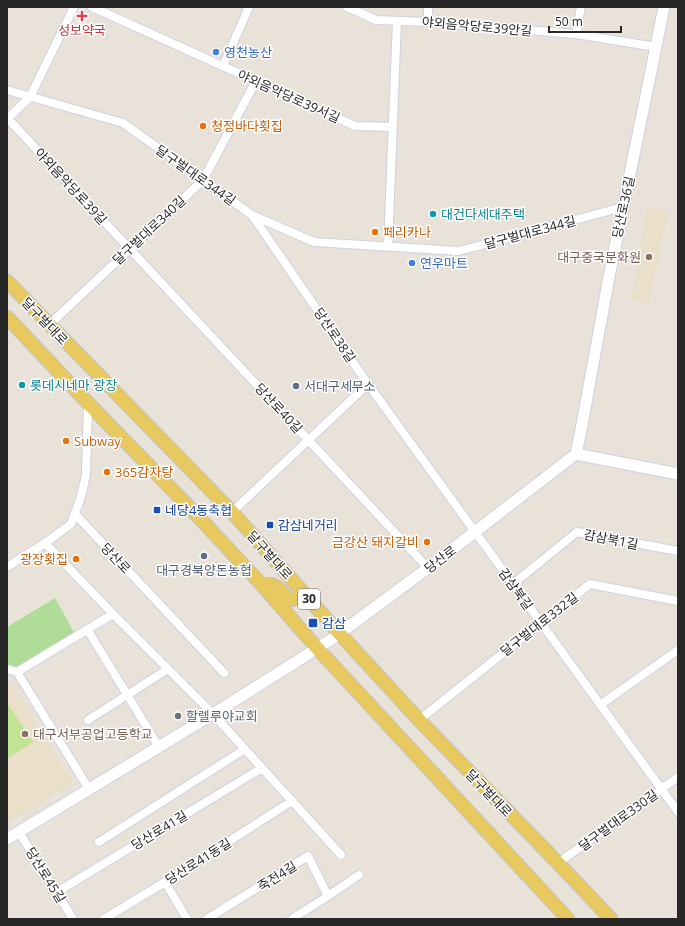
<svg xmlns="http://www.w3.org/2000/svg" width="685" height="926" font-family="'Open Sans','Noto Sans KR',sans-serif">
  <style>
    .education { fill: #eadfc9 }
    .green { fill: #afdd98 }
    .pitch { fill: #c1e494 }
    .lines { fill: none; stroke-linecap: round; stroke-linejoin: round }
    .minor-casing { stroke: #ced1df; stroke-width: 10 }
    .secondary-casing { stroke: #ced1df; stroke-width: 13 }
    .primary-casing { stroke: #c3c3c3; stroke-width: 15 }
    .minor { stroke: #fff; stroke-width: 8 }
    .secondary { stroke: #fff; stroke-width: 11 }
    .primary { stroke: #e7c95f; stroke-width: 13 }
    .health-dot { fill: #e0444e; stroke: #fff; stroke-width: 1.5 }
    .shop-dot { fill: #3f7fe0; stroke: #fff; stroke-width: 1.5 }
    .food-dot { fill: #e8710a; stroke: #fff; stroke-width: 1.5 }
    .culture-dot { fill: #0f9aa8; stroke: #fff; stroke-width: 1.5 }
    .education-dot { fill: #8d6e63; stroke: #fff; stroke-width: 1.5 }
    .service-dot { fill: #5c6f8a; stroke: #fff; stroke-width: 1.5 }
    .transit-dot { fill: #1a4fb4; stroke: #fff; stroke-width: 1.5 }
    .worship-dot { fill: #6b7280; stroke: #fff; stroke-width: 1.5 }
    .labels { text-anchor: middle; stroke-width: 3; stroke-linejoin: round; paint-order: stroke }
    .shield { fill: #fff; stroke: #686868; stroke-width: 1 }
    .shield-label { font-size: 12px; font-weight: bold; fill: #272727 }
    .street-label { font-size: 13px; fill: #272727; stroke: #fff }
    .health-label { font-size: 13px; fill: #be3a42; stroke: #fff }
    .shop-label { font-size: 13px; fill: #366cbe; stroke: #fff; text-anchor: start }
    .food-label { font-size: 13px; fill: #c56008; stroke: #fff; text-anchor: start }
    .culture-label { font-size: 13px; fill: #0d838f; stroke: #fff; text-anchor: start }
    .education-label { font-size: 13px; fill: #785e54; stroke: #fff; text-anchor: end }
    .service-label { font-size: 13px; fill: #4e5e75; stroke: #fff; text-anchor: start }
    .transit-label { font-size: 13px; fill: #164399; stroke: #fff; text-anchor: start }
    .worship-label { font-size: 13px; fill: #5b616d; stroke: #fff; text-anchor: start }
  </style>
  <rect width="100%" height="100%" fill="#e9e2d9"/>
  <!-- education -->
  <path class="education" d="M647,207L668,213L649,303L631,300Z
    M7,683L13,685L73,783L7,823Z"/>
  <!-- green -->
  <path class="green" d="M55,598L76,636L17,672L7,669V627Z"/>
  <!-- pitch -->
  <path class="pitch" d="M7,703L33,742L7,759Z"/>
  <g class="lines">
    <defs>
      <path id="minor" d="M92,7L355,126L393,127
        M347,7L376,20L428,22L576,34L656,47
        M428,22V7
        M576,34L581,7
        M223,66L249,7
        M7,90L123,123L252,215L314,242L459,251L623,207
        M7,119L30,97L74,7
        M12,123L428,568
        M252,215L368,384L678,812
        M388,247L397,21
        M49,325L203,180L256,81
        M232,512L368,384
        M75,514L224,673
        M45,543L113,614L213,714L341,855
        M7,567L45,543L71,524L81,497L86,475L88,403
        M513,584L577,532L678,551
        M87,629L159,747
        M7,669L17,672L89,789
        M17,672L113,614
        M600,705L678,650
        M88,720L168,669
        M419,720L590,584L678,601
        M19,832L73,919
        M99,842L245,749
        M558,863L678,777
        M165,882L187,919
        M57,892L262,768
        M104,919L165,882L292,801
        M207,919L308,856L328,896
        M292,919L328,896L359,875"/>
      <path id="secondary" d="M576,454L581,430L609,277L664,7
        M7,839L213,714L332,639L428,568L576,454L678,474"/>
      <path id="primary" d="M7,281L232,512L339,633L419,720L558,863L611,919
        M7,317L88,403L192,510L263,586L317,648L568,919
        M263,586C267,585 271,583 275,586C287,592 287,609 303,593"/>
    </defs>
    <!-- minor casing -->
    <use href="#minor" class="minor-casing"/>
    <!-- secondary casing -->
    <use href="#secondary" class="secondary-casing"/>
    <!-- primary casing -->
    <use href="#primary" class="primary-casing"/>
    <!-- minor -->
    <use href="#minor" class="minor"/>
    <!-- secondary -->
    <use href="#secondary" class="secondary"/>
    <!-- primary -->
    <use href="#primary" class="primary"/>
  </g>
  <!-- markers -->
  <path class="health-dot" d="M80 10h4v4h4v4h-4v4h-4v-4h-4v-4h4z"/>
  <g class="shop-dot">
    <circle cx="216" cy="52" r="4"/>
    <circle cx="412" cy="263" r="4"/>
  </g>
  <g class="food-dot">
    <circle cx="203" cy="126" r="4"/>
    <circle cx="375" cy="232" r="4"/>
    <circle cx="66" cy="441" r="4"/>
    <circle cx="107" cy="472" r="4"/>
    <circle cx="427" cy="542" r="4"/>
    <circle cx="76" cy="559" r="4"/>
  </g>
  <g class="culture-dot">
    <circle cx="433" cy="214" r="4"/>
    <circle cx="22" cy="385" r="4"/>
  </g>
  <g class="education-dot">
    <circle cx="649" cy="257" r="4"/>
    <circle cx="25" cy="734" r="4"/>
  </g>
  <g class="service-dot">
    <circle cx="296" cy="386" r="4"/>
    <circle cx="204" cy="556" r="4"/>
  </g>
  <g class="transit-dot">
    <rect x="153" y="506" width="8" height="8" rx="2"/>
    <rect x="266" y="521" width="8" height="8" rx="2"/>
    <rect x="308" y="618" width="10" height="10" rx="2"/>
  </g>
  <circle class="worship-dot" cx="178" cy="716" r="4"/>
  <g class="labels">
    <!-- shield labels -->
    <rect class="shield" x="298" y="589" width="22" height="20" rx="3"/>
    <g class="shield-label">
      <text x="309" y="603">30</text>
    </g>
    <!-- street labels -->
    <g class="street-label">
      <text transform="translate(477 26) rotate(5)" y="5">야외음악당로39안길</text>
      <text transform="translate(289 96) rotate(24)" y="5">야외음악당로39서길</text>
      <text transform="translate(196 175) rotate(35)" y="5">달구벌대로344길</text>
      <text transform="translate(71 186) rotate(47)" y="5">야외음악당로39길</text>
      <text transform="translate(623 207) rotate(-78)" y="5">당산로36길</text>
      <text transform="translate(149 230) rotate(-43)" y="5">달구벌대로340길</text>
      <text transform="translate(530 232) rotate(-15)" y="5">달구벌대로344길</text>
      <text transform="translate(45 321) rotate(46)" y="5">달구벌대로</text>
      <text transform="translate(335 335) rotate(56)" y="5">당산로38길</text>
      <text transform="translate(279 408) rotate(47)" y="5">당산로40길</text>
      <text transform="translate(611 539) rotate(11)" y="5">감삼북1길</text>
      <text transform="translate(270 555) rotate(48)" y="5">달구벌대로</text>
      <text transform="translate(116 558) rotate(47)" y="5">당산로</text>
      <text transform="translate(440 559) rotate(-37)" y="5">당산로</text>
      <text transform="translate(516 589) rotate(54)" y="5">감삼북길</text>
      <text transform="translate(539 624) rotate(-38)" y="5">달구벌대로332길</text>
      <text transform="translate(489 793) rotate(46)" y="5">달구벌대로</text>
      <text transform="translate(618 820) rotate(-36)" y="5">달구벌대로330길</text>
      <text transform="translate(159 830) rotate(-31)" y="5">당산로41길</text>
      <text transform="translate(198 861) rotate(-32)" y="5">당산로41동길</text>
      <text transform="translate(46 875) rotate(58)" y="5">당산로45길</text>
      <text transform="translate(277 876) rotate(-32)" y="5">죽전4길</text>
    </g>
    <!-- health labels -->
    <g class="health-label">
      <text x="82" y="35">성보약국</text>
    </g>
    <!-- shop labels -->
    <g class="shop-label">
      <text x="224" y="57">영천농산</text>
      <text x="420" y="268">연우마트</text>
    </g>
    <!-- food labels -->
    <g class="food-label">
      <text x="211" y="131">청정바다횟집</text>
      <text x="383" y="237">페리카나</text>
      <text x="74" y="446">Subway</text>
      <text x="115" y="477">365감자탕</text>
      <text x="419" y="547" text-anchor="end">금강산 돼지갈비</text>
      <text x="68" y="564" text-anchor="end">광장횟집</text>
    </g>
    <!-- culture labels -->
    <g class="culture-label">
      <text x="441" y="219">대건다세대주택</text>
      <text x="30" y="390">롯데시네마 광장</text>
    </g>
    <!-- education labels -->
    <g class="education-label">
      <text x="641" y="262">대구중국문화원</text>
      <text x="33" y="739" text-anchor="start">대구서부공업고등학교</text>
    </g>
    <!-- service labels -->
    <g class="service-label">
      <text x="304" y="391">서대구세무소</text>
      <text x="204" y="575" text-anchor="middle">대구경북양돈농협</text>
    </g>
    <!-- transit labels -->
    <g class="transit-label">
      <text x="165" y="515">네당4동축협</text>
      <text x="278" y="530">감삼네거리</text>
      <text x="322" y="628">감삼</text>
    </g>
    <!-- worship labels -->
    <g class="worship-label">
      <text x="186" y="721">할렐루야교회</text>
    </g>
  </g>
  <!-- border -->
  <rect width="685" height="926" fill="none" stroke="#272727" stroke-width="16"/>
  <!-- scale -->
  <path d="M549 26v6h72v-6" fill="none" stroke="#272727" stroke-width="2"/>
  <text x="555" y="26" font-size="12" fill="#272727" stroke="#ffffff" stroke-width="3" paint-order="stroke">50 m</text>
</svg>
